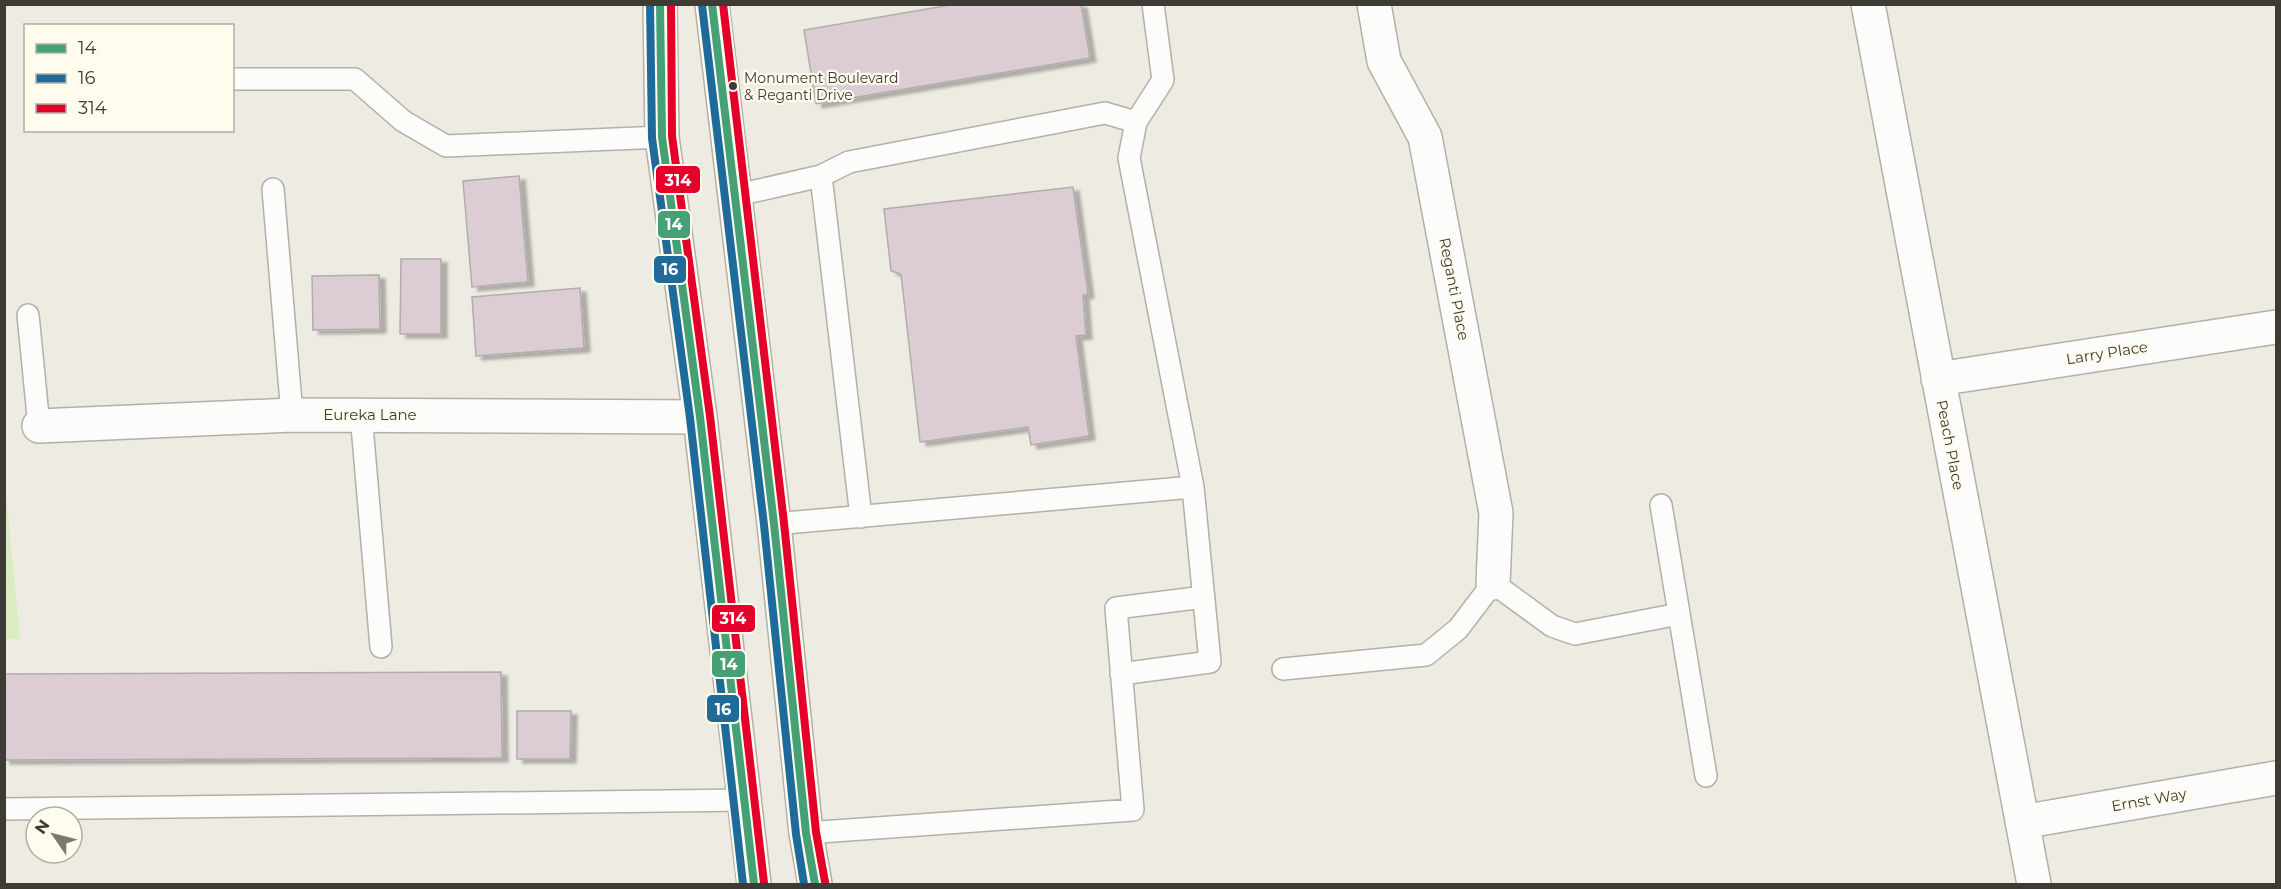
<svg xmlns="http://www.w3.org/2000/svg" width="2281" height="889" font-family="Montserrat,sans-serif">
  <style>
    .green { fill: #daedc0 }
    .building { fill: #dcccd4; stroke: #b0adab; stroke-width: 1.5; filter: url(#shadow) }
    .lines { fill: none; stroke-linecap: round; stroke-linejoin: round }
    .lane-casing { stroke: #b2b0a9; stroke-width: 24 }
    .street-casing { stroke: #b2b0a9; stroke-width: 36 }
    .secondary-casing { stroke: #b2b0a9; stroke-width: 36 }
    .lane { stroke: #fcfcfb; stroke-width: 21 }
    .street { stroke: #fcfcfb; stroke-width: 33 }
    .secondary { stroke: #fcfcfb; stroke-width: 33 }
    .bus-1-casing { stroke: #fffcee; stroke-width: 12 }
    .bus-2-casing { stroke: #fffcee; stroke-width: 12 }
    .bus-3-casing { stroke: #fffcee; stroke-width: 12 }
    .bus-1 { stroke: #46a076; stroke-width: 8 }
    .bus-2 { stroke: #1e6b9b; stroke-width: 8 }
    .bus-3 { stroke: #e4002b; stroke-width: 8 }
    .bus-dot { fill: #3d3b34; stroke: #fffcee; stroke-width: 2 }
    .labels { text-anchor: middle; stroke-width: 4.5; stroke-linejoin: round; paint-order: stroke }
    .bus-label { font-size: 14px; fill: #3d3b34; stroke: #fffcee; text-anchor: start }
    .street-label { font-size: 15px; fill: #3d3b34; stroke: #fffcee }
    .line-badge { stroke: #fffcee; stroke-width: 2 }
    .badge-label { font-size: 16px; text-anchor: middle; font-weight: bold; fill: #fff }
  </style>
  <defs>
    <filter id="shadow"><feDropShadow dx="6" dy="4" stdDeviation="1.5" flood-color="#0004"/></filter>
  </defs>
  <rect width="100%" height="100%" fill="#edebe2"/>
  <!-- green -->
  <path class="green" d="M4,483H5L20,639H5Z"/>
  <!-- building -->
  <path class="building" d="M956,4H1081L1090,58L816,104L804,30Z
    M519,176L528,282L472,287L463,181Z
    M1073,187L1088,294L1083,295L1086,335L1076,336L1089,436L1031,445L1028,427L920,442L901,274L891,271L884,209Z
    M401,259H441V334H400Z
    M379,275L380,329L313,330L312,276Z
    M580,288L584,348L476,356L472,297Z
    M501,672L502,758L4,760V674Z
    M517,711H571L570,759H517Z"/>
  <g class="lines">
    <defs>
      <path id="lane" d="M232,79H355L403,121L446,146L662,137
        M821,176L861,517
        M273,189L292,415
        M733,196L821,176L849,162L1105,113L1136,122
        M28,315L39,426
        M361,414L381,647
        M1661,505L1706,776
        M774,524L1193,487L1129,158L1136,122L1163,80L1153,4
        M1283,669L1426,655L1458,629L1493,583L1552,626L1575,634L1679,614
        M1121,674L1210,662L1193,487
        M4,809L746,800
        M806,833L1133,810L1116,608L1204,597"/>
      <path id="street" d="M1374,4L1384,61L1425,137L1496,513L1493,583
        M1868,4L2034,884
        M1938,379L2276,327
        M39,426L292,415L700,417
        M2022,822L2276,778"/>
      <path id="secondary" d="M660,4L662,137L700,417L754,884
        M712,4L774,524L806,833L815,884"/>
    </defs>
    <!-- lane casing -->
    <use href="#lane" class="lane-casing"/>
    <!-- street casing -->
    <use href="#street" class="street-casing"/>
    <!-- secondary casing -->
    <use href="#secondary" class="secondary-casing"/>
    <!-- lane -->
    <use href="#lane" class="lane"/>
    <!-- street -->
    <use href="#street" class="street"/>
    <!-- secondary -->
    <use href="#secondary" class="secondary"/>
    <defs>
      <path id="bus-1" d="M660,4L662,137L700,417L754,884
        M712,4L774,524L806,833L815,884"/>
      <path id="bus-2" d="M650,4L652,138L690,418L743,884
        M702,5L764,525L796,834L804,884"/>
      <path id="bus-3" d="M671,4L672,136L710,416L764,883
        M723,4L784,523L816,832L825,882"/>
    </defs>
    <!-- bus-1 casing -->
    <use href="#bus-1" class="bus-1-casing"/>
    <!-- bus-2 casing -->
    <use href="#bus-2" class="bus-2-casing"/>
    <!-- bus-3 casing -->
    <use href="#bus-3" class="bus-3-casing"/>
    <!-- bus-1 -->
    <use href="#bus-1" class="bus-1"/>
    <!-- bus-2 -->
    <use href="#bus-2" class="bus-2"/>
    <!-- bus-3 -->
    <use href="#bus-3" class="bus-3"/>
  </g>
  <!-- markers -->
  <circle class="bus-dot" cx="733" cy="86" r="5"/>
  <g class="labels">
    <!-- bus labels -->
    <g class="bus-label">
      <text x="744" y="83">Monument Boulevard<tspan x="744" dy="17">&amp; Reganti Drive</tspan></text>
    </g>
    <!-- street labels -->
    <g class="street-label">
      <text transform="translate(1454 289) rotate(79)" y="5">Reganti Place</text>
      <text transform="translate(2107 353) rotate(-9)" y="5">Larry Place</text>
      <text x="370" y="420">Eureka Lane</text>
      <text transform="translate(1950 445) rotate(79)" y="5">Peach Place</text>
      <text transform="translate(2149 800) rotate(-10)" y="5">Ernst Way</text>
    </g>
  </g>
  <g class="line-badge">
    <rect x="655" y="165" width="46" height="29" rx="6" fill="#e4002b"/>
    <rect x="657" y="210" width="34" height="29" rx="6" fill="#46a076"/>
    <rect x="653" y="255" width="34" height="29" rx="6" fill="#1e6b9b"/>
    <rect x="711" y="604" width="45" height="29" rx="6" fill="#e4002b"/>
    <rect x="711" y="650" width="35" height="28" rx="6" fill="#46a076"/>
    <rect x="706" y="694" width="34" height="29" rx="6" fill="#1e6b9b"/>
  </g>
  <g class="badge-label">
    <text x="678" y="186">314</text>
    <text x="674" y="230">14</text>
    <text x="670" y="275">16</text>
    <text x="733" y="624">314</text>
    <text x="729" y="670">14</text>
    <text x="723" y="715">16</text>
  </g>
  <!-- border -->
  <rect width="2281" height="889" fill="none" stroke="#3d3b34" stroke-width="12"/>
  <!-- legend -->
  <rect x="24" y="24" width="210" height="108" fill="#fffcee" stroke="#b1afa4" stroke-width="1.5"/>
  <rect x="36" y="44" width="30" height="9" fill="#46a076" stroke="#b1afa4" stroke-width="1.5"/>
  <text x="78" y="54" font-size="18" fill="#3d3b34">14</text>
  <rect x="36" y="74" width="30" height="9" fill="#1e6b9b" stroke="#b1afa4" stroke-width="1.5"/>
  <text x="78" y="84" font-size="18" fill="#3d3b34">16</text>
  <rect x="36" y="104" width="30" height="9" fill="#e4002b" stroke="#b1afa4" stroke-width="1.5"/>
  <text x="78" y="114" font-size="18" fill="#3d3b34">314</text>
  <!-- north arrow -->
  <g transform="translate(54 835) rotate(305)"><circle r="28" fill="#fffcee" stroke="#b1afa4" stroke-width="1.5"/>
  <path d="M0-4.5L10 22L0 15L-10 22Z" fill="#7b7971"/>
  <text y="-9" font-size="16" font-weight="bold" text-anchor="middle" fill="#3d3b34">N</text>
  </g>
</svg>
